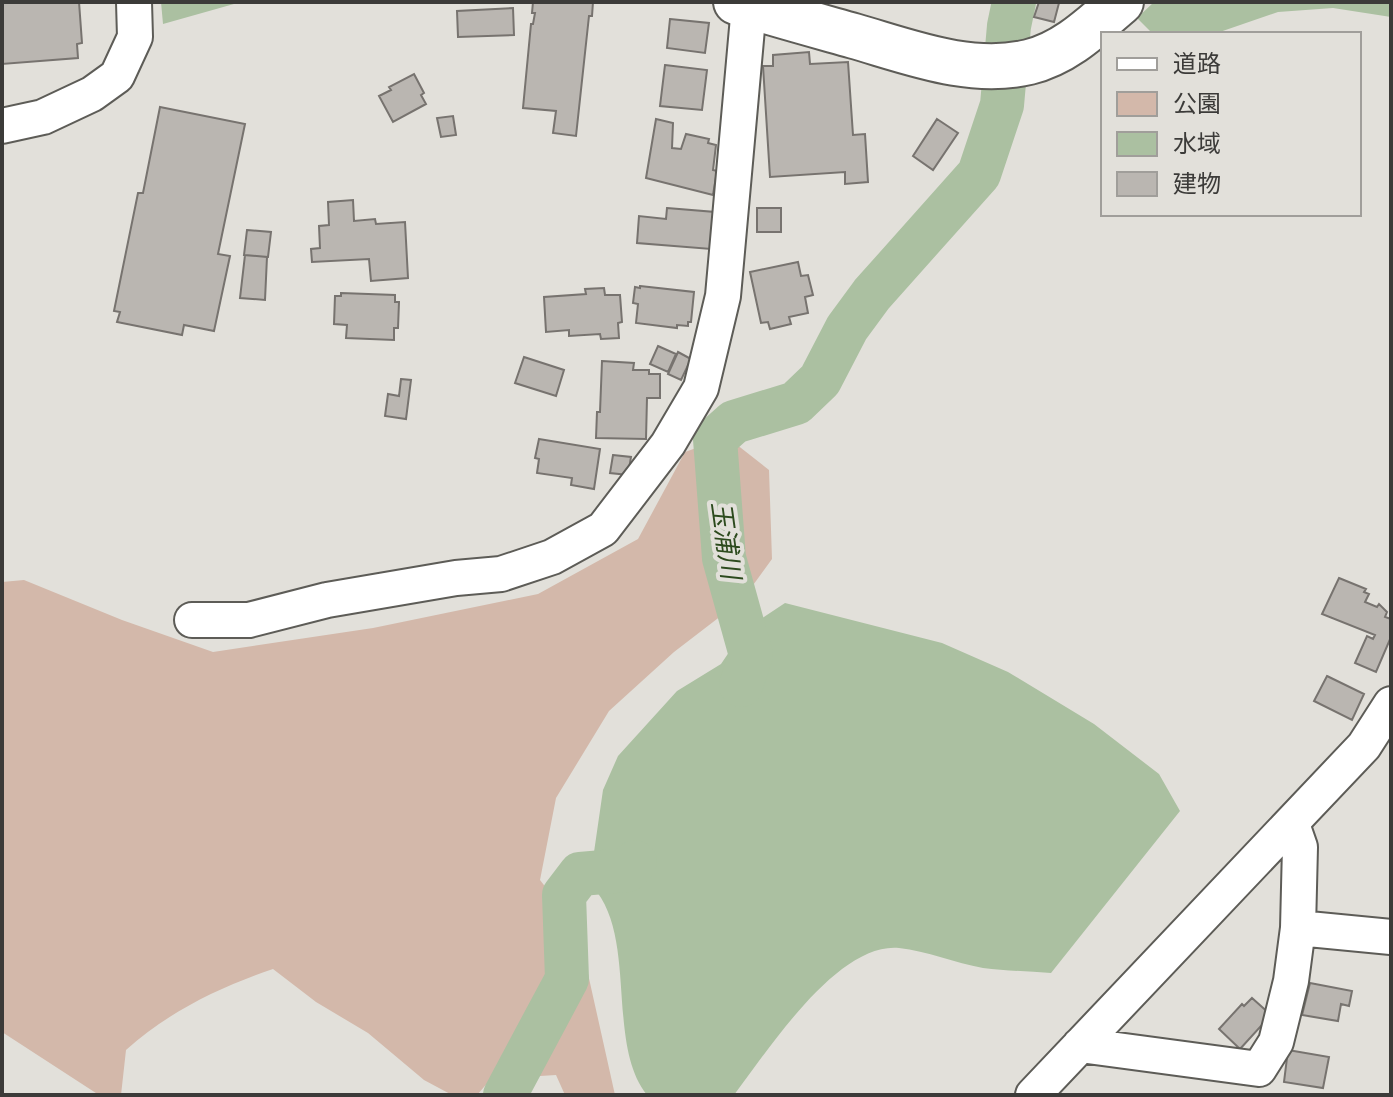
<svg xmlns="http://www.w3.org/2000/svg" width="1393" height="1097" font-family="Georgia,'Noto Sans JP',serif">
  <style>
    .green { fill: #d3b8aa }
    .water { fill: #abc0a1 }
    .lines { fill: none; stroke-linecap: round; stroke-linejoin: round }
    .river { stroke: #abc0a1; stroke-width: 44 }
    .building { fill: #bab6b1; stroke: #77736f; stroke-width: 2 }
    .minor-casing { stroke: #5d5c57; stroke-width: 38 }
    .major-casing { stroke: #5d5c57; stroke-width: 48 }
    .minor { stroke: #fff; stroke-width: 34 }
    .major { stroke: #fff; stroke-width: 44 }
    .labels { text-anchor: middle; stroke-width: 8; stroke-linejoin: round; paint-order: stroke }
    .water-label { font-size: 26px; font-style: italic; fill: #2c4a1d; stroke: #e2e0da }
  </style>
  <rect width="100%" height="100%" fill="#e2e0da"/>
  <!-- green -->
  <path class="green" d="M727,437L769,470L772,559L743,599L674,652L609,711L556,798L540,880L578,929L615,1095H565L556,1075L491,1079L477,1095H452L424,1080L368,1033L316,1002L273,969C220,987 168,1012 126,1050L121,1095H99L2,1032V582L24,580L122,620L213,652L373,628L538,594L638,539L685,452Z"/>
  <!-- water -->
  <path class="water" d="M161,2H241L163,24Z
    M1154,2H1391V17L1333,8L1278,12L1214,34H1153L1137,18Z
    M785,603L942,643L1008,672L1094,724L1159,774L1180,811L1051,973C1028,971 1005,971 983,968C955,963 927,951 899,948C837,942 767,1052 734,1095H647C607,1045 636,944 597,892C593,885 586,880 580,874L593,859L603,790L618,756L677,691L721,664L744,630Z"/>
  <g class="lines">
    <!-- river -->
    <path class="river" d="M741,685L751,655L724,558L715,439L734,422L796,403L820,380L847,328L872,294L979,174L1002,105L1009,26L1014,2
      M505,1095L567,979L564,895L580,874L627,870L635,862"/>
  </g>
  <!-- building -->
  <path class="building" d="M2,2H79L82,43L77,44L78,58L2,64Z
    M533,2H593L592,16H589L576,136L553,133L556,111L523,108L531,24H533L535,13H532Z
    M1039,2L1059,3L1054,22L1034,17Z
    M513,8L514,35L458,37L457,11Z
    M670,19L709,23L705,53L667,48Z
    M809,52L810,64L848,62L853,135L865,134L868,182L845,184V172L770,177L763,66H773V55Z
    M665,65L707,70L702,110L660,106Z
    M414,74L424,93L421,95L426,104L393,122L379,96L391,90L389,87Z
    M160,107L245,124L218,254L230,256L214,331L184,325L182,335L117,322L120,312L114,311L138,193H143Z
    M453,116L456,135L441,137L437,118Z
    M656,119L673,123L672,148L681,149L686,134L709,139L708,143L716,145L713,170L717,171L713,195L646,178Z
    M937,119L958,133L933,170L913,156Z
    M353,200L354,221L375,219L376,224L405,222L408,278L371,281L369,259L312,262L311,249L320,248L319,226L329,225L328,202Z
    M667,208L715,212L711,249L637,243L639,216L666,219Z
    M757,208H781V232H757Z
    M247,230L271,232L268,257L244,255Z
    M245,255L267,257L265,300L240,298Z
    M798,262L801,276L808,275L813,295L805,297L808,313L789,317L791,324L770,329L768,322L761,323L750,272Z
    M640,286L694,292L691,322H688V326L677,325V328L636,323L638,304L633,303L635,287L640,288Z
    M604,288L605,295H620L622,322L618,323L619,338L601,339L600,334L569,336V330L546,332L544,297L586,294L585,289Z
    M341,293L395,295V302H399L398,328H394V340L346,338L347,325L334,324L335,296H341Z
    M658,346L676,354L668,372L650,364Z
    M678,352L691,359L681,380L668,374Z
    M524,357L564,370L556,396L515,383Z
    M602,361L634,363L633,370H649V374H660V398H647L646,439L596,438L597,412H600Z
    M401,379L411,380L406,419L385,416L388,394L399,396Z
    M539,439L600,449L594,489L571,485L572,478L537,473L539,459L535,458Z
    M613,455L631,457L628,475L610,473Z
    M1339,578L1366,589L1364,592L1369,594L1365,602L1377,607L1379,604L1387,612L1385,617L1391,619V637L1376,672L1355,663L1367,636L1373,639L1375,635L1322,614Z
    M1327,676L1364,694L1352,720L1314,701Z
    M1310,983L1352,991L1349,1006L1341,1004L1338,1021L1302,1015Z
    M1252,998L1271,1015L1240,1049L1219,1029L1242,1004L1244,1006Z
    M1288,1050L1329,1057L1323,1088L1284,1082Z"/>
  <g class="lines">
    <defs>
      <path id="minor" d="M2,126L43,117L92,94L117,76L135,37L134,2
        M192,620H249L327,600L456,578L501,574L552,557L603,529L668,444L701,388L723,296L749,6
        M1298,928L1391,937
        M1080,1045L1259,1069L1276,1042L1291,981L1298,928L1300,847L1292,824
        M1033,1095L1364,746L1391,704"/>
      <path id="major" d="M736,2C775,14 815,25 854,36C910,52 970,76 1029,62C1066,53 1093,26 1121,2"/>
    </defs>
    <!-- minor casing -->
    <use href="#minor" class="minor-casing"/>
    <!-- major casing -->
    <use href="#major" class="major-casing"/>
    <!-- minor -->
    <use href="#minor" class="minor"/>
    <!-- major -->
    <use href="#major" class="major"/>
  </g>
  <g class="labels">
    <!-- water labels -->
    <g class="water-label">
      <text transform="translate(726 540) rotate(82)" y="9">玉浦川</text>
    </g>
  </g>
  <!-- border -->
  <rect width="1393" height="1097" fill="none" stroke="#3c3b39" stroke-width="8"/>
  <!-- legend -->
  <rect x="1101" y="32" width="260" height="184" fill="#e2e0da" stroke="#a09e9a" stroke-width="2"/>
  <rect x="1117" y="58" width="40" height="12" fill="#ffffff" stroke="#a09e9a" stroke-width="2"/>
  <text x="1173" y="72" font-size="24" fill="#3c3b39">道路</text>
  <rect x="1117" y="92" width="40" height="24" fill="#d3b8aa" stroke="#a09e9a" stroke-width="2"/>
  <text x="1173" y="112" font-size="24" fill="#3c3b39">公園</text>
  <rect x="1117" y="132" width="40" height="24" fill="#abc0a1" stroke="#a09e9a" stroke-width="2"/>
  <text x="1173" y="152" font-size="24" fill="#3c3b39">水域</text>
  <rect x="1117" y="172" width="40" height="24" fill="#bab6b1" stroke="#a09e9a" stroke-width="2"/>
  <text x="1173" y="192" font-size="24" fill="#3c3b39">建物</text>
</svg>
